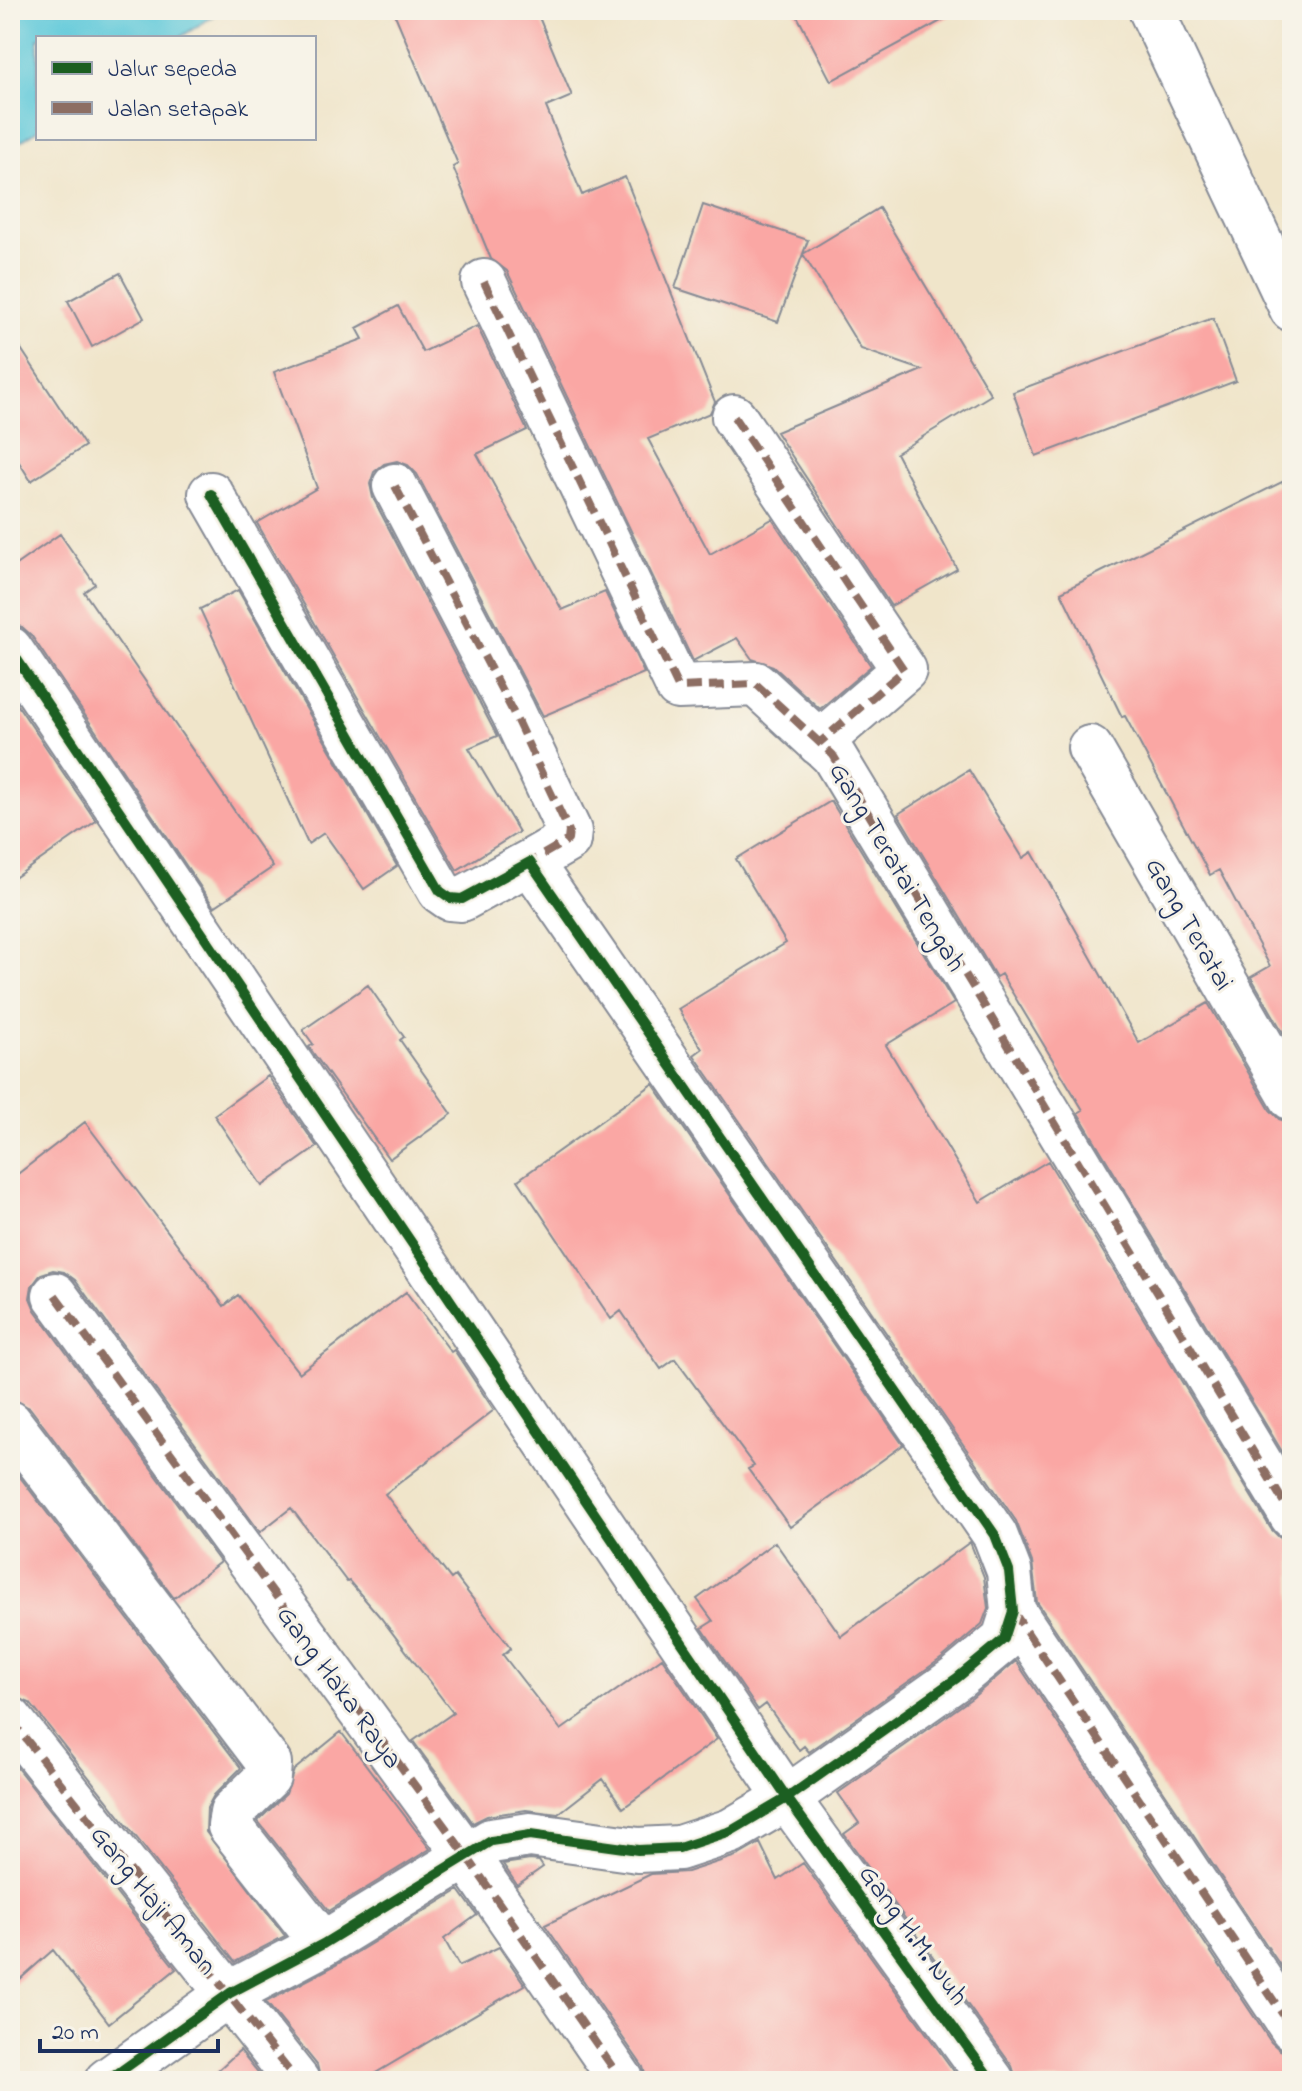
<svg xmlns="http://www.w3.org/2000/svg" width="1302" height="2091" font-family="'Indie Flower',sans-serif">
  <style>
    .water { fill: #5fc9da; stroke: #3d7c9c; stroke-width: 2 }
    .building { fill: #faa7a4 }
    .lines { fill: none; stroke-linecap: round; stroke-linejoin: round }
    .minor-casing { stroke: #868a94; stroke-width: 48 }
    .minor { stroke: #fff; stroke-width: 44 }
    .quiet { stroke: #8d6e63; stroke-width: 8; stroke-dasharray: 16 8; stroke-linecap: butt }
    .cycleway-casing { stroke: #f7f3e8; stroke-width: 15 }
    .cycleway { stroke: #1b5e20; stroke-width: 10 }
    .labels { text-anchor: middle; stroke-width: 6; stroke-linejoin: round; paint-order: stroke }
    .street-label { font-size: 28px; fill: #1b2f5e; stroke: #f7f3e8 }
  </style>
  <rect width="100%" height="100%" fill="#f7f3e8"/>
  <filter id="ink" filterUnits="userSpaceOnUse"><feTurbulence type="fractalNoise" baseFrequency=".0125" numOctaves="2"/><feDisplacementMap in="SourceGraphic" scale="16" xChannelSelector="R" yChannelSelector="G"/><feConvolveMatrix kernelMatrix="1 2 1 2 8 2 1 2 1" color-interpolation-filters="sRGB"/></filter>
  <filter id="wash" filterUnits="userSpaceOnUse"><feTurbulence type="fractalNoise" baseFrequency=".006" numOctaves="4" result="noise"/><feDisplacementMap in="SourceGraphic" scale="32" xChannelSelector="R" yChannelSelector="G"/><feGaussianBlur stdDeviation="1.8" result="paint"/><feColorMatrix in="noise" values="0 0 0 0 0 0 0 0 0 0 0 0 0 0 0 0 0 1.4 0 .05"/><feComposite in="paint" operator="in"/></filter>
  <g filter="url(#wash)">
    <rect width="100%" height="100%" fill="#f0e5ca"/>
    <!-- water -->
    <path class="water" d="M10,10H222L179,38H38V130L10,148Z"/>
    <g id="blocks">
      <!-- building -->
      <path class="building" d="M393,10H536L572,96L546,107L582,195L625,177L715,402L710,413L648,439L710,554L772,519L871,666L820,709L773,666L752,659L737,638L693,661L507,271L491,259L453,167L458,164Z
        M794,10H961L831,81Z
        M703,205L808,240L778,322L675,288Z
        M879,208L991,395L896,453L957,569L891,606L776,432L922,370L861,349L803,254Z
        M120,273L144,318L92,347L68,301Z
        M398,306L423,352L477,326L527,430L477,454L562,610L605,592L644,673L543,716L417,474L408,465L397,461L384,464L374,472L370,484L373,498L497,736L469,748L519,832L457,870L257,523L317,488L274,372L363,339L357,328Z
        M1213,318L1236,381L1036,456L1013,392Z
        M10,332L85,446L31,481L10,448Z
        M1292,477V1048L1251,977L1270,966L1219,870L1210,875L1125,716L1122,717L1061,592Z
        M60,534L95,584L84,592L273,867L214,907L31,635L22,627L10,624V569Z
        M238,590L397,866L364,889L324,833L308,844L200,609Z
        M10,694L96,821L10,881Z
        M969,770L1023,858L1032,852L1139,1043L1208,1003L1270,1110L1279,1119L1292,1123V1468L1078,1113L1083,1110L1001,974L996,977L898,814Z
        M831,801L954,1003L886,1045L980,1202L1048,1161L1271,1529L1279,1537L1292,1541V1983L1037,1602L1032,1562L1016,1521L694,1055L702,1049L678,1009L786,943L736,859Z
        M368,985L404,1037L400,1040L452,1114L389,1159L309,1047L313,1044L303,1030Z
        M268,1076L317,1147L262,1186L214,1115Z
        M653,1084L903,1445L790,1527L748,1469L754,1466L675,1359L661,1369L621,1311L611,1319L518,1180Z
        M85,1122L224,1306L238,1295L299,1373L406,1292L451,1352L454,1350L494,1410L385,1494L451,1579L455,1576L511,1648L503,1655L561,1730L662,1658L717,1739L623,1808L603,1779L558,1814L526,1810L487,1816L473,1823L413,1741L453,1713L381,1618L349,1581L347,1582L291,1508L260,1532L75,1280L64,1272L53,1270L41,1274L32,1286L30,1298L35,1310L220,1562L174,1598L30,1408L10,1399V1180Z
        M10,1464L241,1768L214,1795L207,1808L206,1832L285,1936L235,1962L30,1703L10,1695Z
        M775,1542L841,1636L970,1542L984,1577L988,1608L982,1624L942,1658L809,1752L804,1746L799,1750L766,1704L758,1710L702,1628L713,1621L697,1599Z
        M1016,1661L1271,2042L1280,2050L1292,2053V2081H1017L1012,2066L844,1834L859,1823L838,1793L972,1698Z
        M341,1732L430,1849L329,1911L258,1821L286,1794L294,1770Z
        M10,1759L176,1969L109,2023L53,1950L10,1988Z
        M760,1843L778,1880L803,1863L961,2081H647L643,2067L545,1925L651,1874L687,1872L739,1855Z
        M530,1860L539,1861L543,1867L517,1885L503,1864Z
        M459,1890L477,1915L444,1939L459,1966L499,1947L525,1985L362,2081H321L317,2065L266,2002L336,1965Z
        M240,2050L265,2081H206Z"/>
    </g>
  </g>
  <g filter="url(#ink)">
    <use href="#blocks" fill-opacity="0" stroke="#868a94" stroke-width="2"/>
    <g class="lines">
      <defs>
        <path id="minor" d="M1151,10L1292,309
          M484,282L678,687L756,684L833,755L1292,1516
          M734,417L904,670L819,743
          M395,486L513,712L569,831L568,840L530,862
          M10,649L787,1798L992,2081
          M1090,748L1292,1098
          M55,1295L468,1858L622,2081
          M10,1423L269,1763L268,1777L232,1812L230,1826L323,1944
          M1013,1611L1292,2028
          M10,1719L297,2081
          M107,2081L230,1993L323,1944L491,1841L530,1835L638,1850L679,1848L731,1831L787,1798L957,1678L1004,1639L1013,1611L1009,1571L995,1535L530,862L462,899L450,898L440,891L211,494"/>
      </defs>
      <!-- minor casing -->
      <use href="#minor" class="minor-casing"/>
      <!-- minor -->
      <use href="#minor" class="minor"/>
      <!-- quiet -->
      <path class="quiet" d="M484,282L678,687L756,684L833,755L1292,1516
        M734,417L904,670L819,743
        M395,486L513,712L569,831L568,840L530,862
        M55,1295L468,1858L622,2081
        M1013,1611L1292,2028
        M10,1719L297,2081"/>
      <defs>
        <path id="cycleway" d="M10,649L787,1798L992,2081
          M107,2081L230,1993L323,1944L491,1841L530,1835L638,1850L679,1848L731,1831L787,1798L957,1678L1004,1639L1013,1611L1009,1571L995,1535L530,862L462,899L450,898L440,891L211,494"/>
      </defs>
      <!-- cycleway casing -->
      <use href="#cycleway" class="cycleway-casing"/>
      <!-- cycleway -->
      <use href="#cycleway" class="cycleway"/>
    </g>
  </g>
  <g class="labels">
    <!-- street labels -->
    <g class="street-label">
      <text transform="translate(899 866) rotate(59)" y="10">Gang Teratai Tengah</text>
      <text transform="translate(1191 923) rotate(60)" y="10">Gang Teratai</text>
      <text transform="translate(341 1686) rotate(54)" y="10">Gang Haka Raya</text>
      <text transform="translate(155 1899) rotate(51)" y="10">Gang Haji Aman</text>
      <text transform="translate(915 1934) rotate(54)" y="10">Gang H.M. Nuh</text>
    </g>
  </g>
  <!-- margin -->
  <rect width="1302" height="2091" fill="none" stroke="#f7f3e8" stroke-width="40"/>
  <!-- legend -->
  <rect x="36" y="36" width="280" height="104" fill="#f7f3e8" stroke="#9fa5b1" stroke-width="2"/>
  <rect x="52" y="62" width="40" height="12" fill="#1b5e20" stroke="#9fa5b1" stroke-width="2"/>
  <text x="108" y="76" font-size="24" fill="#1b2f5e">Jalur sepeda</text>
  <rect x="52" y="102" width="40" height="12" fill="#8d6e63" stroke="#9fa5b1" stroke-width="2"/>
  <text x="108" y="116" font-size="24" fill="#1b2f5e">Jalan setapak</text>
  <!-- scale -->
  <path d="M40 2039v12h178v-12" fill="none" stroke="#1b2f5e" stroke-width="4"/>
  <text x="52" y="2039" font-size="24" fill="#1b2f5e" stroke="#f7f3e8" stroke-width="6" paint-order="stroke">20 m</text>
</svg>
